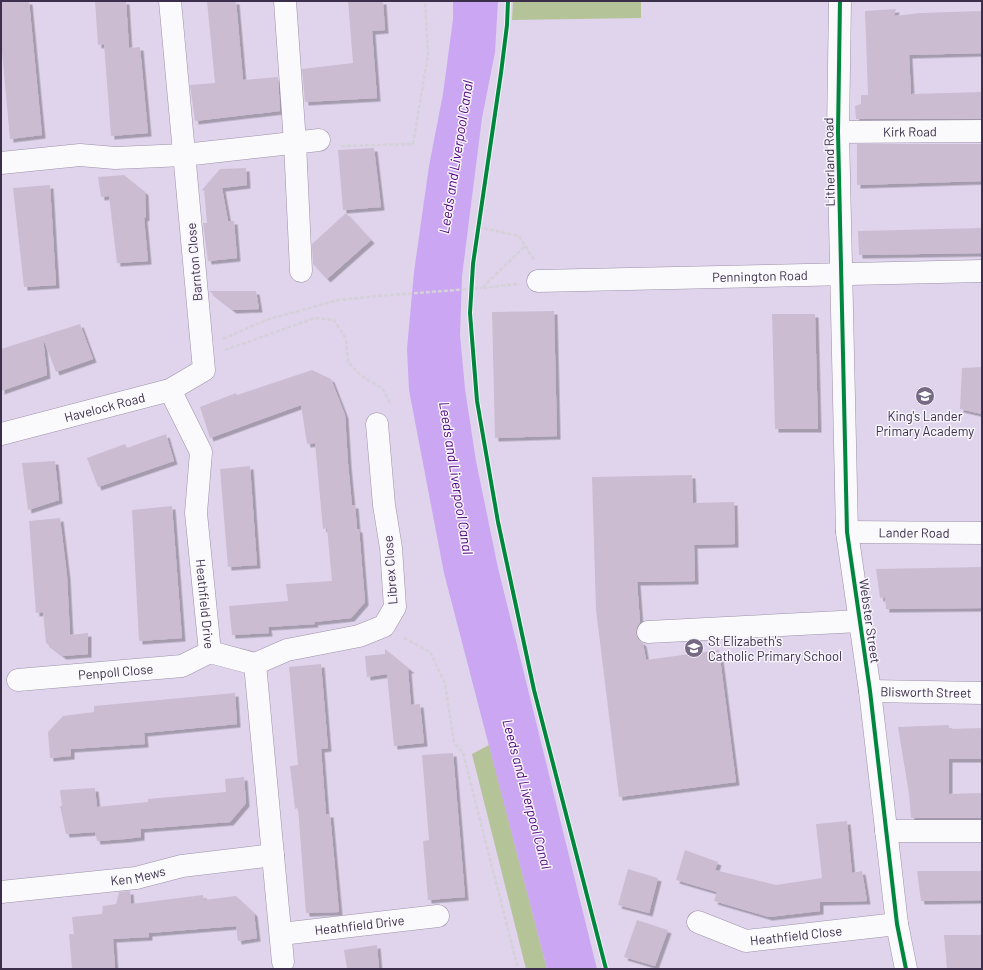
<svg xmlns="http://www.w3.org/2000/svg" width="983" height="970" font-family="Barlow,sans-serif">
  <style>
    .green { fill: #b5c399 }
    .water { fill: #cba6f2 }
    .building { fill: #ccbcd2; filter: url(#shadow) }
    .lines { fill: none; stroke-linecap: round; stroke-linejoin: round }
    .minor-casing { stroke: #9c91a8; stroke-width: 23 }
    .path { stroke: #d4d1d8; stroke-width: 2.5; stroke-dasharray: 4 2; stroke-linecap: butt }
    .minor { stroke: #faf9fc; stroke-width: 22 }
    .path-bridge { stroke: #d4d1d8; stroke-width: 2.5; stroke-dasharray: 4 2; stroke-linecap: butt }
    .cycleway-casing { stroke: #f7f4fb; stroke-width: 6 }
    .cycleway { stroke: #00873e; stroke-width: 4 }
    .labels { text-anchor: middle; stroke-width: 3; stroke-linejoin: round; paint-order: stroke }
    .street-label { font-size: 13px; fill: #3c2f4b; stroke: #f7f4fb }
    .poi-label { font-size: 13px; fill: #3c2f4b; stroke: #f7f4fb }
    .water-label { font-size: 14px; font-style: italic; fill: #4f027d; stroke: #f7f4fb }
  </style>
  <defs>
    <filter id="shadow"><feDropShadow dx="3.5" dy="3.5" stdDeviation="0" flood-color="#0004"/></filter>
  </defs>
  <rect width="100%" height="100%" fill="#dfd4ec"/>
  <!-- green -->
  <path class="green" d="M513,1H641V18L512,20Z
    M489,745L547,969H526L472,754Z"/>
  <!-- water -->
  <path class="water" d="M453,1H498L495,52L482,118L462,276L460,335L465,389L476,461L498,568L597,969H547L444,573L409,390L407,349L414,272L429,166L443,94L453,19Z"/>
  <!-- building -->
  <path class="building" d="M1,1H29L42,135L10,139L1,41Z
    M95,1H126L129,48L140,47L148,133L111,136L104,44L98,45Z
    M207,1H236L243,80L278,77L280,111L195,121L190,85L215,83Z
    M348,1H383L385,30L372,31L377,98L305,102L302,69L353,63Z
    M896,9L894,16L920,13L982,11V53L909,55L911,94L982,92V119H856L855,106L861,104V95H868L865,11Z
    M857,144H982V181L857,185Z
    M374,148L381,207L343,210L338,150Z
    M246,168L247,185L222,188L228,221H234L237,258L208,261L203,223H207L204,190L201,191L220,169Z
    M124,175L145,192L146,217L144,218L148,261L117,263L109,196L101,197L98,177Z
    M50,185L56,285L24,287L13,188Z
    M346,213L371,240L327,279L313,264L312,244Z
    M982,228V253L859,255L858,231Z
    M209,291H256L259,309L233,310Z
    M554,311L557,436L495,438L492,312Z
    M772,314H815L818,429H775Z
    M80,324L93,359L56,372L43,338L47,375L1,391V349Z
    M982,367V414L960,409L962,368Z
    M312,370L331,379L345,415L348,464L352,505H355L357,529H359L365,602L351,618L314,622L315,624L268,627L269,633L232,635L229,606L288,601L286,584L332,581L327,528L323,529L315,443L307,444L301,405L210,438L200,407L236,393L237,395Z
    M166,434L174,461L98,487L87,458L125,444L127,448Z
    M55,461L59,500L28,510L22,463Z
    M250,466L257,565L228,567L220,469Z
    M692,475L693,503L734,502L735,544L694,545L695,581L637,582L640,622L637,627L636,633L638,639L643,643L646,660L719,650L736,782L619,797L596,610L592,477Z
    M172,506L182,638L139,641L132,510Z
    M60,518L67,576L70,635L88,633V654L63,656L46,643L43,612L36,613L29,521Z
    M982,567V608L886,609L885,597L880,598L876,569Z
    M385,649L411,670H408L411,705L420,704L424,743L394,746L387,674L367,677L365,656L385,654Z
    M321,664L328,748L321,749L326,814H330L339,912L306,913L298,808L295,809L290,766L298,765L289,667Z
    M235,693L237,724L144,733L145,744L71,749V756L50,758L48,732L63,716L94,712V706Z
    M949,725V729L982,728V759H949V794L982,793V818H911L909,794L898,727Z
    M453,753L465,897L428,900L423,841L429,840L422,755Z
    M244,777L246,803L230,822L141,829V837L125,839L97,841L95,832L66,834L60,806H62L60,790L95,788L97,807L148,802V799L226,792L225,779Z
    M847,821L852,873L862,871L867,901L820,902V911L769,917L714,901L717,892L676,880L685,850L718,862L715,870L776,885L822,878L816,824Z
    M628,869L658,878L649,913L618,905Z
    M917,871H982V900L921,901Z
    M130,891L131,904L203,895L204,900L236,896L254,913L257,938L238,941L236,926L149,933V937L113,939L115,969H72L69,934H74L72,917L102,914L103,906L116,904L119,892Z
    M637,920L668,930L655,966L624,957Z
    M944,935H982V969H947Z
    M377,945L379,969H347L344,950Z"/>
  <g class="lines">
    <defs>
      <g id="minor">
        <path d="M285,1L295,143L301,271"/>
        <path d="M840,1L838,132L847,532L870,691L897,924L906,969"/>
        <path id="s1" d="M838,132L982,131"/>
        <path d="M1,163L80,155L115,158L184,155L319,140"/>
        <path id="s2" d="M538,281L982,271"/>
        <path id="s3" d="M170,390L201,452L196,513L210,652L255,664L283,962"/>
        <path id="s4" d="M1,434L170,390L204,370L170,1"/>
        <path id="s5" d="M847,532L982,533"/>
        <path d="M648,632L860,621"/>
        <path d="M255,664L287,650L359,636L384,626L395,607L391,548L384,505L377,424"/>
        <path id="s6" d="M18,680L182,666L210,652"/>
        <path id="s7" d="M870,691L982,693"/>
        <path d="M886,831H982"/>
        <path id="s8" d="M1,892L136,878L182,866L273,855"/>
        <path id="s9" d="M698,922L746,941L897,924"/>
        <path id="s10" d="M281,934L438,916"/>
      </g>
    </defs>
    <!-- minor casing -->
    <use href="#minor" class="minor-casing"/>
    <!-- path -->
    <path class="path" d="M508,1L507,25L501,73L473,264L470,313L477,401L498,522L534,690L606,969
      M341,146L413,144L428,55L425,1
      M478,227L519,236L534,260
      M517,284L482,288L525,246
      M223,339L266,320L338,300L378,296
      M225,350L315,318L334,320L346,339L348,362L360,375L382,388L391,405
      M404,638L430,652L445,683L454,742L463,753L518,969"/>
    <!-- minor -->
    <use href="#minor" class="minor"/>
    <!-- path-bridge -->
    <path class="path-bridge" d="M378,296L482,288"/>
    <defs>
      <path id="cycleway" d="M508,1L507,25L501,73L473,264L470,313L477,401L498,522L534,690L606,969
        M840,1L838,132L847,532L870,691L897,924L906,969"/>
    </defs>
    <!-- cycleway casing -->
    <use href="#cycleway" class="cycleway-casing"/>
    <!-- cycleway -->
    <use href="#cycleway" class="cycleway"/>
  </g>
  <!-- icons -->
  <defs>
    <symbol id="school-disc" viewBox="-11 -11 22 22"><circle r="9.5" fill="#756983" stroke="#f7f4fb"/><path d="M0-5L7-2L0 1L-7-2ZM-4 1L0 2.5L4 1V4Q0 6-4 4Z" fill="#fff"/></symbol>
  </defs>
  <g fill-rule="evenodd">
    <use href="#school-disc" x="914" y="385" width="22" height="22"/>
    <use href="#school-disc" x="683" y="637" width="22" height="22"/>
  </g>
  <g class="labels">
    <!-- street labels -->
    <g class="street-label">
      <text dy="5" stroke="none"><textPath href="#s1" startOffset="72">Kirk Road</textPath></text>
      <text transform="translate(829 162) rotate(-91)" y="5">Litherland Road</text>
      <text transform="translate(194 262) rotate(-95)" y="5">Barnton Close</text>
      <text dy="5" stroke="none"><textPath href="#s2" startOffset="222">Pennington Road</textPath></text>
      <text dy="5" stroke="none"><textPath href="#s4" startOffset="107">Havelock Road</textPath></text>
      <text dy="5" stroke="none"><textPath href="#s5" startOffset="67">Lander Road</textPath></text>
      <text transform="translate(390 570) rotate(-94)" y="5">Librex Close</text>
      <text dy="5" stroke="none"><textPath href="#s3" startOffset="222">Heathfield Drive</textPath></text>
      <text transform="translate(870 621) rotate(82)" y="5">Webster Street</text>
      <text dy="5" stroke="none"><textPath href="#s6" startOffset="98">Penpoll Close</textPath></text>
      <text dy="5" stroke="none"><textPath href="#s7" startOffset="56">Blisworth Street</textPath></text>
      <text dy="5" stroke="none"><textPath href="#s8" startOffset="138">Ken Mews</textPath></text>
      <text dy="5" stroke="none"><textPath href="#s10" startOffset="79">Heathfield Drive</textPath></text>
      <text dy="5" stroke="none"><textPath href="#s9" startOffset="102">Heathfield Close</textPath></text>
    </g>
    <!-- poi labels -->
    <g class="poi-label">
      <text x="925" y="421">King's Lander<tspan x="925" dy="15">Primary Academy</tspan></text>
      <text x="708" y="646" text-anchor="start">St Elizabeth's<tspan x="708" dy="15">Catholic Primary School</tspan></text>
    </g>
    <!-- water labels -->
    <g class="water-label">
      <text transform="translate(456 157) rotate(-81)" y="5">Leeds and Liverpool Canal</text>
      <text transform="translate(456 478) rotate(81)" y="5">Leeds and Liverpool Canal</text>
      <text transform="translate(527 794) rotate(75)" y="5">Leeds and Liverpool Canal</text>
    </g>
  </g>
  <!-- border -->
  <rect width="983" height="970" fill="none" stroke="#3c2f4b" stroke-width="4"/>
</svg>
